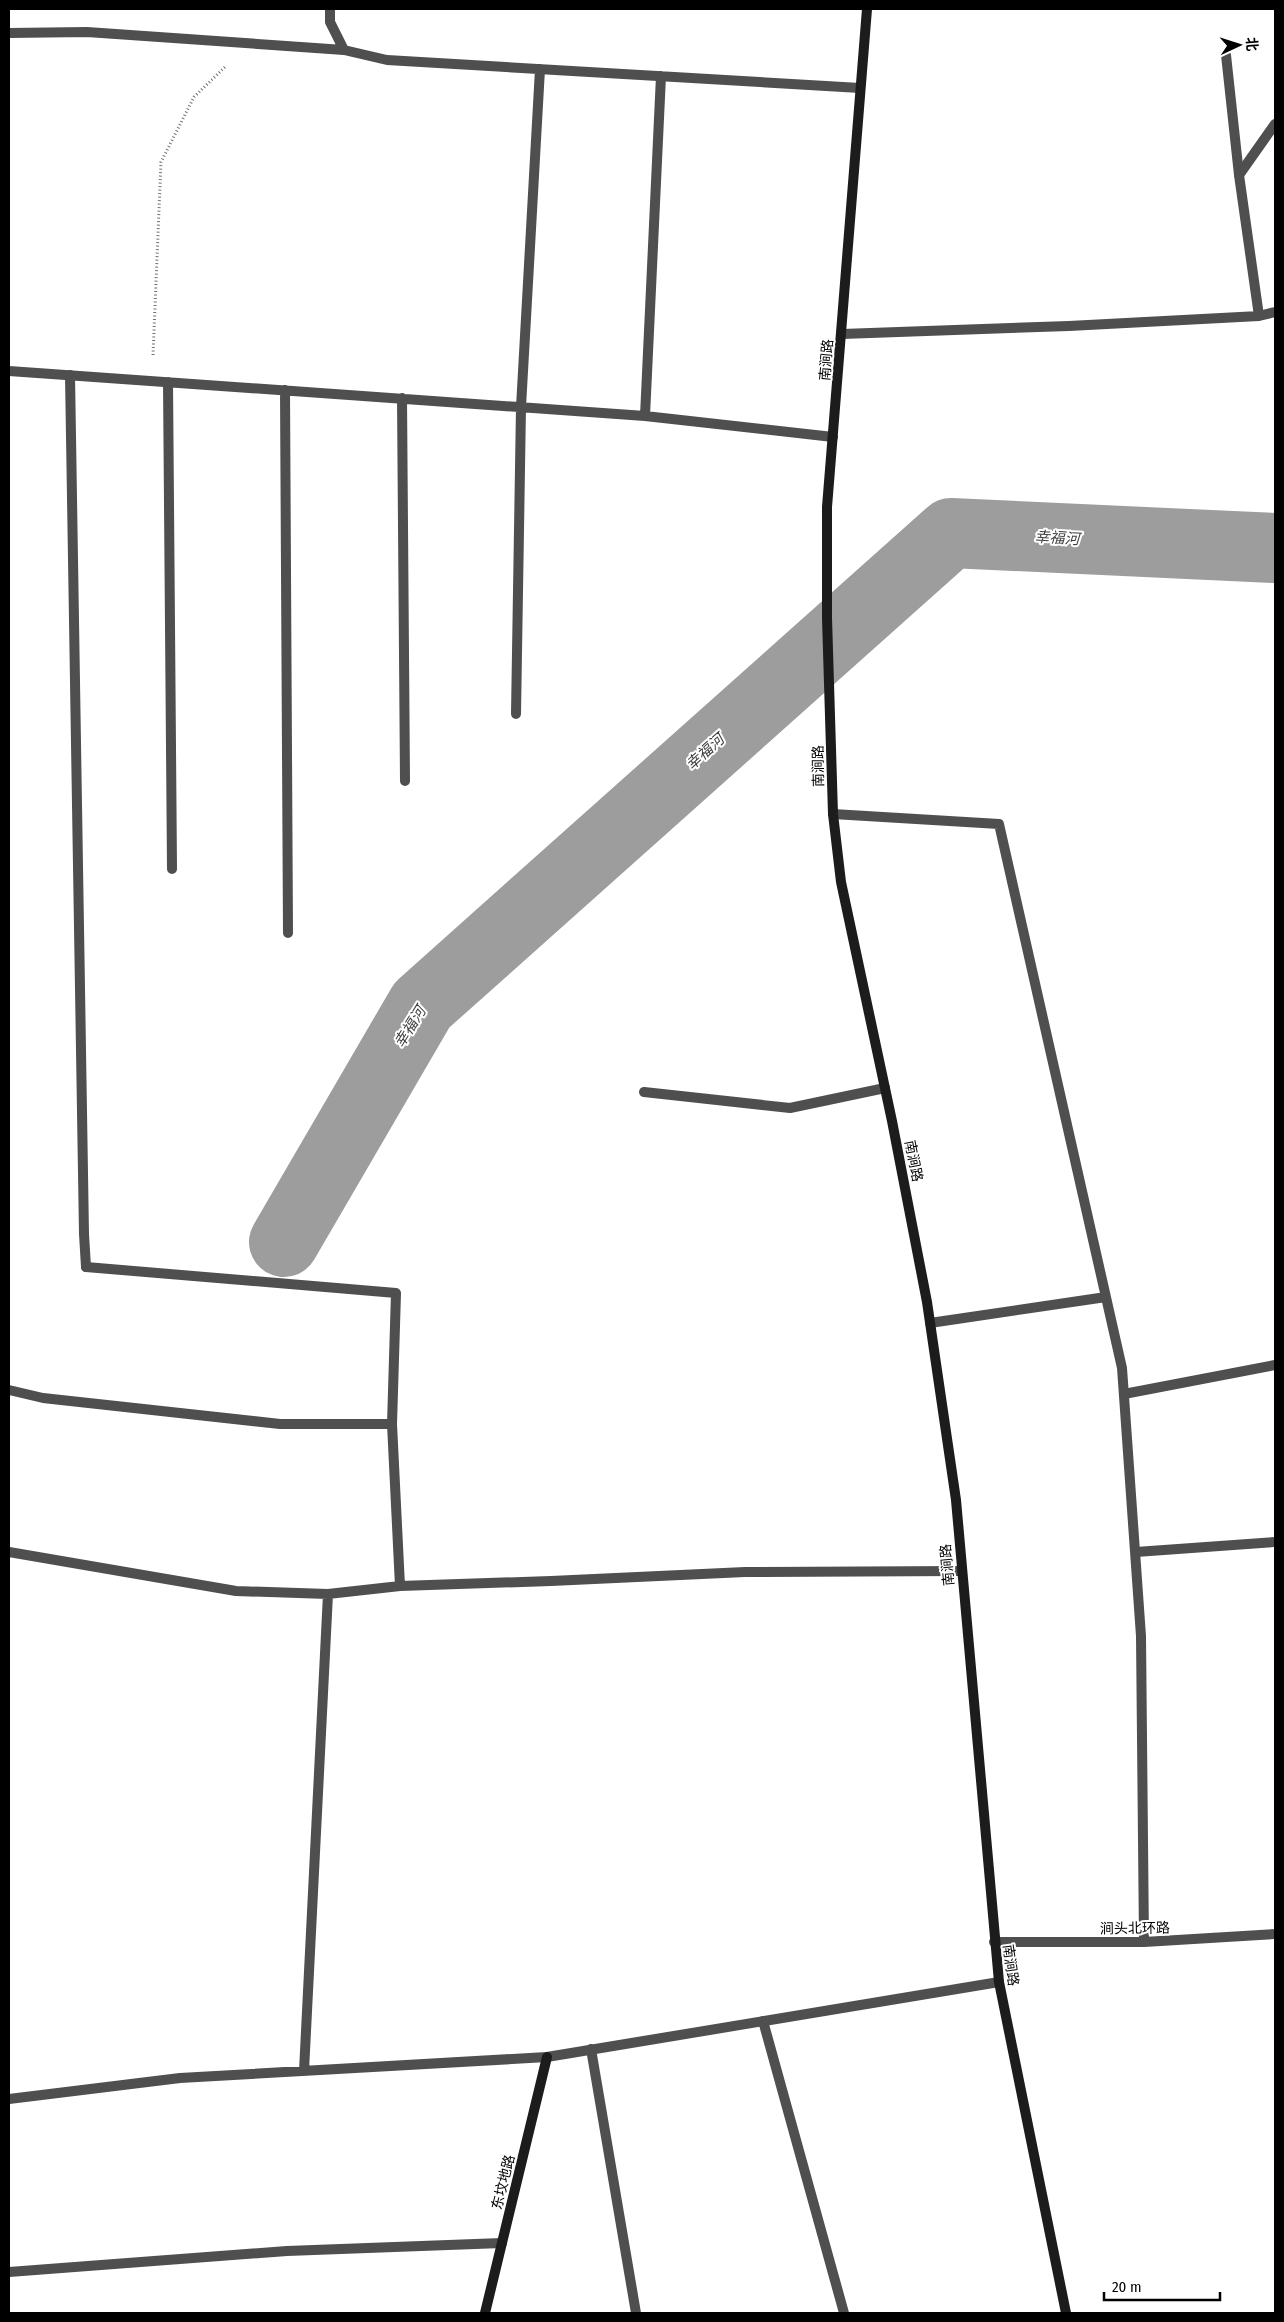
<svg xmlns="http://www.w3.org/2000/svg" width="1284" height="2322" font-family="'Fira Sans Condensed','Noto Sans SC',sans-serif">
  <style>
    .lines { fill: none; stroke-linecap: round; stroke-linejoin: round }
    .river { stroke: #9d9d9d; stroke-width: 70 }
    .path { stroke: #717171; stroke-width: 3; stroke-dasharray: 1 2.5; stroke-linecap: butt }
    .lane { stroke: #4f4f4f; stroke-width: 10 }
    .street { stroke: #4f4f4f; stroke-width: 10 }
    .secondary { stroke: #1c1c1c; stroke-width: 10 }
    .labels { text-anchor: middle; stroke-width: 4; stroke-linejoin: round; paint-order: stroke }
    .street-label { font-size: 14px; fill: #000; stroke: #fff }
    .water-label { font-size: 15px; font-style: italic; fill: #3e3e3e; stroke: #fff }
  </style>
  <rect width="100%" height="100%" fill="#fff"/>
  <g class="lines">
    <!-- river -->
    <path class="river" d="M284,1242L422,1005L951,533L1275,548"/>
    <!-- path -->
    <path class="path" d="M153,355L161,162L194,97L225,67"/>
    <!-- lane -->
    <path class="lane" d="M1239,175L1275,124
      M70,375L84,1234L86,1267
      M644,1092L790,1108L885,1088
      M1124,1394L1275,1365
      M763,2021L844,2313
      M591,2049L636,2313
      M9,2272L287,2251L502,2243"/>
    <!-- street -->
    <path class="street" d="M330,9V22L344,50L387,60L860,88
      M9,33L87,32L344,50
      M1226,55L1239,175L1259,316
      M842,334L1069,326L1259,316L1275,312
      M9,371L645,416L833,437
      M168,382L172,869
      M285,390L288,933
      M402,398L405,781
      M645,416L661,76
      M516,714L521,407L540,69
      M833,814L999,824L1122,1368L1141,1636L1144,1942
      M86,1267L396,1293L392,1424L400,1586
      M930,1323L1106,1297
      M9,1390L43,1398L280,1424H392
      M9,1552L236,1591L328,1594L400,1586L551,1581L745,1572L961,1571
      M1136,1552L1275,1542
      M994,1942H1144L1275,1934
      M304,2071L328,1594
      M9,2099L180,2078L547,2057L999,1982"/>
    <!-- secondary -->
    <path class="secondary" d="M867,9L827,507V618L833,814L841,882L892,1121L927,1302L956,1500L999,1982L1066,2313
      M485,2313L547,2057"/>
  </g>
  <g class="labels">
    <!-- street labels -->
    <g class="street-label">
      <text transform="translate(826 360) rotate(-85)" y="5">南涧路</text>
      <text transform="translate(818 766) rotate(-91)" y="5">南涧路</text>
      <text transform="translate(914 1161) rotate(79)" y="5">南涧路</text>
      <text transform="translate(947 1565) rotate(-95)" y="5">南涧路</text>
      <text transform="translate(1135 1928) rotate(-1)" y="5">涧头北环路</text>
      <text transform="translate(1011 1965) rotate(82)" y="5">南涧路</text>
      <text transform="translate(503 2182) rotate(-76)" y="5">东坟地路</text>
    </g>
    <!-- water labels -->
    <g class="water-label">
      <text transform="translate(1057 538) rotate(3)" y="5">幸福河</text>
      <text transform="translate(705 752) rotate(-42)" y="5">幸福河</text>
      <text transform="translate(410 1027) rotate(-58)" y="5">幸福河</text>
    </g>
  </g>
  <!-- border -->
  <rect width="1284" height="2322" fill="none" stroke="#000000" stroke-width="20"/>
  <!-- north arrow -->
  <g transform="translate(1239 45) rotate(86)" stroke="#ffffff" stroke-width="4" paint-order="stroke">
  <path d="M0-4L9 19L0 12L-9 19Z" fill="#000000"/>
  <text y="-8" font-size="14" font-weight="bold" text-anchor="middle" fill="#000000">北</text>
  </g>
  <!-- scale -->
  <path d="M1104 2292v8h116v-8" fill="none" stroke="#000000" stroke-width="2.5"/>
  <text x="1112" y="2292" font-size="15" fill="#000000" stroke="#ffffff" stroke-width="4" paint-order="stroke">20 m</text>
</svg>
